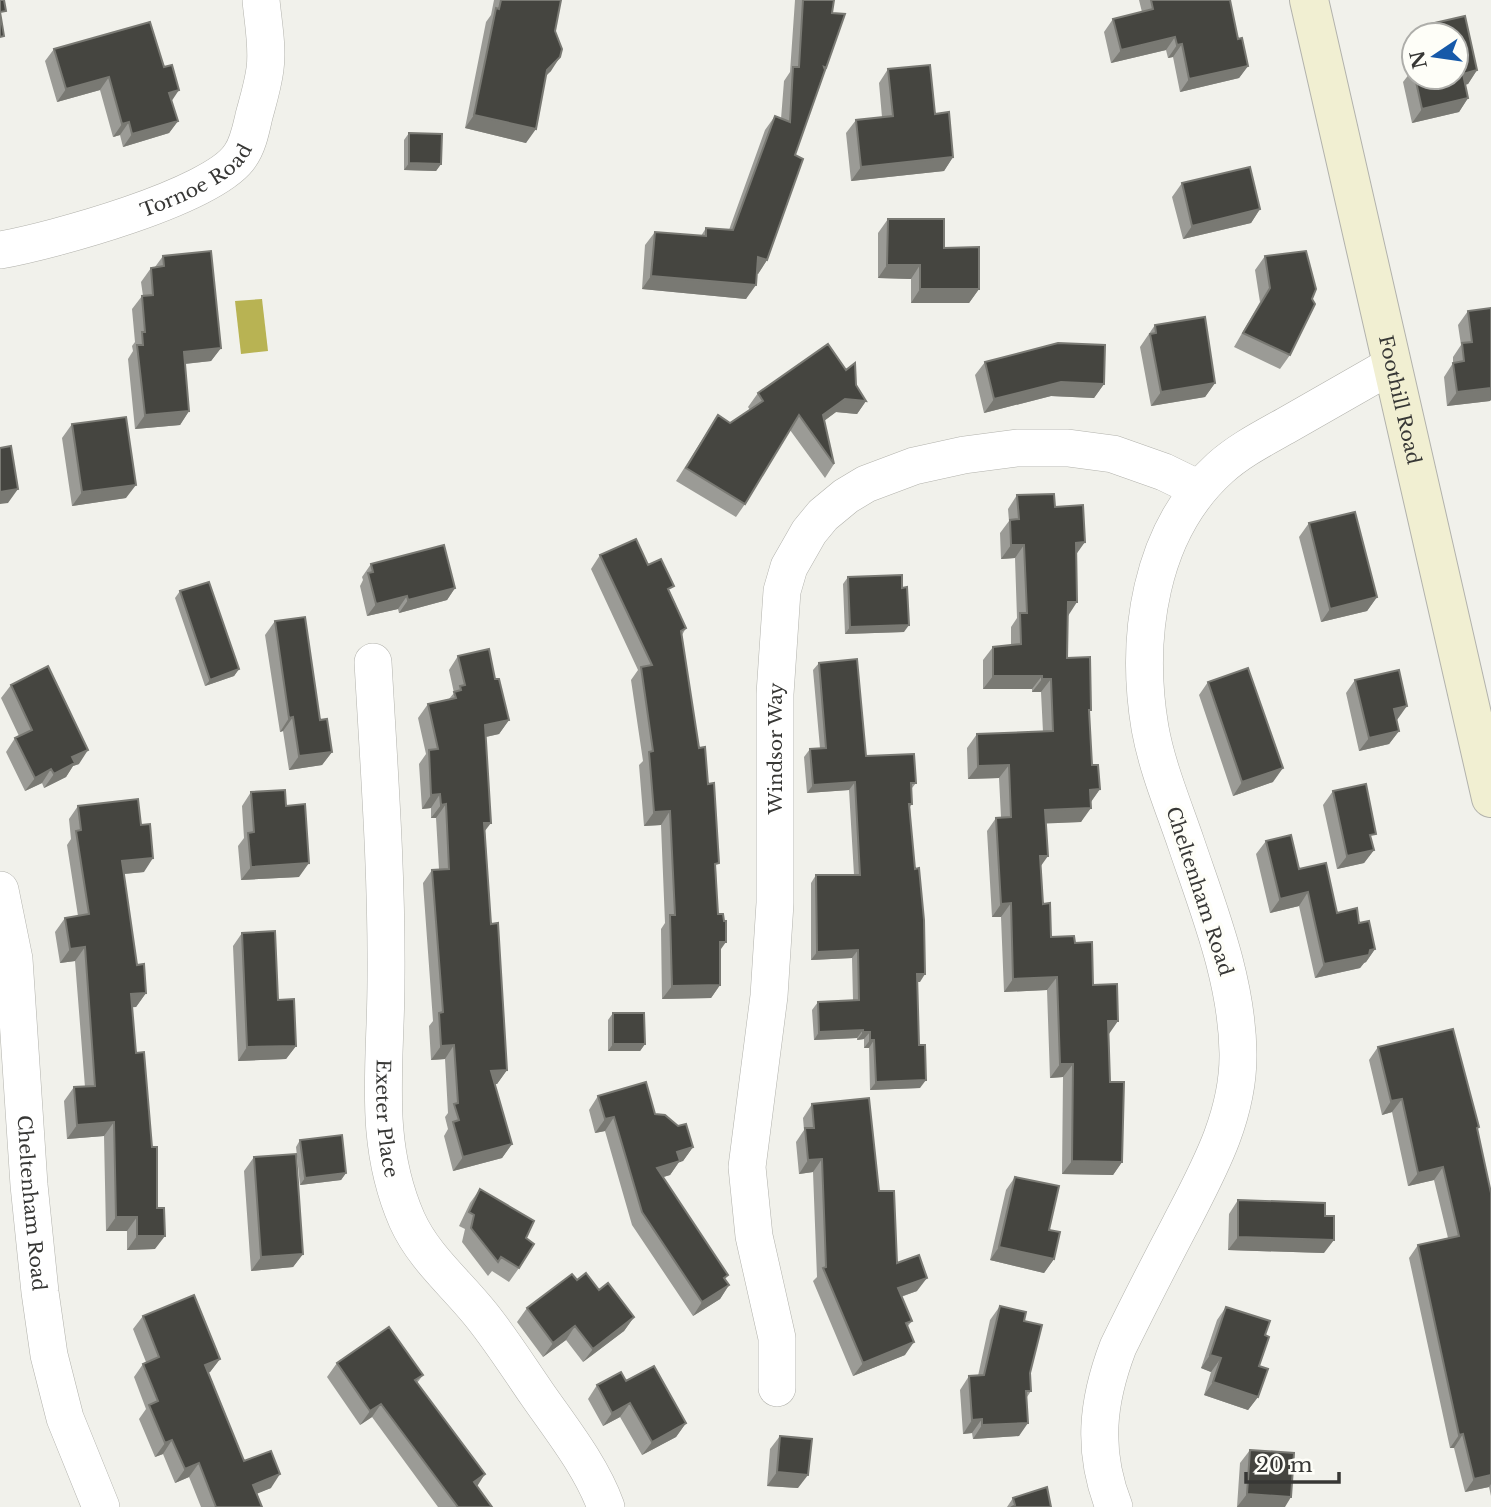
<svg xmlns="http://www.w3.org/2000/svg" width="1491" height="1507" font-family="'Libre Baskerville',serif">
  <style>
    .water { fill: #b8b353 }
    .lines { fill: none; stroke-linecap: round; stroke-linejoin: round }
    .minor-casing { stroke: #b2b2ac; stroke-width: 38 }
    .secondary-casing { stroke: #b2b2ac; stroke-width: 40 }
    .minor { stroke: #fff; stroke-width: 37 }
    .secondary { stroke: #f1efd2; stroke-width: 38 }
    .wall { fill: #9b9b96 }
    .shaded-wall { fill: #797973 }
    .building { fill: #454540; stroke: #797973; stroke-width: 2 }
    .labels { text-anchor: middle; stroke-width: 7; stroke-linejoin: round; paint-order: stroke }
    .street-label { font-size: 19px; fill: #373735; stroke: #fefef8 }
  </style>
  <rect width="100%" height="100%" fill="#f1f1eb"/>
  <!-- water -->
  <path class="water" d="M262,299L268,351L241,354L235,301Z"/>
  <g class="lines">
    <defs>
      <g id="minor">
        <path id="s1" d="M0,250C51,241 213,197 240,156C248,145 251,129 254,116C258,101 263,85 265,69C268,47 263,22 261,0"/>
        <path id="s2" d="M373,662C379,768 387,874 386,980C386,1065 372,1140 407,1220C424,1258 457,1284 482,1316C502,1341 519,1368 537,1394C562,1430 591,1466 606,1507"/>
        <path id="s3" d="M0,890L14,959L29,1185L40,1292L49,1355L65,1418L101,1507"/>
        <path id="s4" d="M777,1388V1338L754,1236L747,1167L769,996L775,903V694L782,591L789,567L809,532L823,515L846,496L866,484L914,466L964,455L1017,448H1068L1113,454L1164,472L1199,489"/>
        <path d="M1114,1507C1092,1451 1097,1402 1118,1347C1138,1306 1159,1265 1180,1225C1208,1171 1239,1116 1238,1053C1237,980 1209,911 1186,843C1173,805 1157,767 1150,728C1135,638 1149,532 1220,468C1240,450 1264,438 1287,425C1322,405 1357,385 1392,365"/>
      </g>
      <g id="secondary">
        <path id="s5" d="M1309,0L1491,798"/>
      </g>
    </defs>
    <!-- minor casing -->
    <use href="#minor" class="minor-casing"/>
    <!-- secondary casing -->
    <use href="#secondary" class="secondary-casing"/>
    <!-- minor -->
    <use href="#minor" class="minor"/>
    <!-- secondary -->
    <use href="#secondary" class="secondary"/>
  </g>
  <!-- wall -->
  <path class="wall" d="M494,0H561L555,31L551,71L546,76L526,143L465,128L486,22L491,15Z
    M795,0H834L826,68L795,155L767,260L758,274L757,273L746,299L642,289L645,245L655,232L701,236L706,228L729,230L765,130L775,116L781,119L784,81L790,72Z
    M1139,0H1230L1238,39L1248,66L1239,78L1180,92L1173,57L1168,58L1166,50L1111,63L1104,32L1113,19L1142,12Z
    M1465,16L1477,70L1468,84L1465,85L1468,98L1459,112L1412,123L1403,82L1413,69L1414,68V77H1456V35H1422L1430,24Z
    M54,49L171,101L178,121L169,133L123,147L120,135L113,137L100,90L57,102L45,61Z
    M888,69L953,157L944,171L851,181L846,133L856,120L882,117L879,83Z
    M409,133L441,164L436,171L404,170V140Z
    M1182,183L1260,209L1251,223L1183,239L1172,197Z
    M888,219L944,248L979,289L969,303H911V279L878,278V233Z
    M163,256L221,348L211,361L185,364L189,411L180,425L135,429L128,359L133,351L132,346L135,342L132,309L142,296H143L141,282L151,268L155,267Z
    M1265,256L1290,355L1280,369L1234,347L1260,302L1255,270Z
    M1468,311L1490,401L1447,406L1444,377L1453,363V357L1461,345L1458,325Z
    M1155,325L1215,383L1205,397L1151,406L1140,347Z
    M985,362L1104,384L1094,398L1051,396L984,413L975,375Z
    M856,385L866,401L857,414L836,412L824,421L834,464L825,478L790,430L745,504L736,517L676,481L718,415L730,423L750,410L748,407L758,393Z
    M72,424L126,498L72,506L62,438Z
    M1017,495L1055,507L1076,554L1068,616L1067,658L1089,713L1092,765L1100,789L1091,802L1081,822L1046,823L1040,866L1043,904L1051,937L1075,943L1093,985L1109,1034L1110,1082L1122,1162L1113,1175L1062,1174L1063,1077L1050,1078L1047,990L1004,992L1001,917H992L987,831L996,818L1001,817L999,778L968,779L967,748L977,734L1043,732L1041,692H1032V689H983V660L993,647L1011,645V627L1017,618L1015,558L1001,559L1000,533L1009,521L1008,509Z
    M1309,523L1377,597L1367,611L1321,622L1299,537Z
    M600,555L648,565L670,592L686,628L682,635L716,869L720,985L711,998L662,999L661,929L665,923L661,825L644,826L639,765L643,761L631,680L638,670L591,569Z
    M371,564L455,588L447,600L399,613L398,609L367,616L360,586L363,580L362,577Z
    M848,577L902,588L904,632L845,634L843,584Z
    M180,591L239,669L234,676L205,686L175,598Z
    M275,621L320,720L332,752L322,765L289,770L283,731L280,732L265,635Z
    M458,656L495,679L509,720L499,734L486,737L485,831L491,924L507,1070L497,1084H495L512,1144L502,1158L453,1171L444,1136L448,1129L445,1117L448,1113L445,1059L431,1060L429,1026L433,1021L423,883L432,870L439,869L436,818H431V808L422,809L419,764L426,754L418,718L428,704L449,699L454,693L449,670Z
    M819,663L866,756L916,783L912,788V804L910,807L920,982H917L920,1088L870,1090L869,1048H864V1039L857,1040V1038L814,1040L812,1010L818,1002L853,1000L852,958L811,960V883L816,875H854L849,790L807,793L804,757L810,749L820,748L813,670Z
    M1355,680L1397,720H1396L1399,731L1389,744L1359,751L1346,693Z
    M1208,682L1273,782L1233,796L1199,695Z
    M11,685L79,764L73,766L66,777L44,788L42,783L25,791L6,752L15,738L19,736L1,698Z
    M1333,791L1372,841L1374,850L1364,863L1337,869L1323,805Z
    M251,792L299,877L241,880L238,846L244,838L242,806Z
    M78,806L144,872L124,874L137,965L146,993L136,1007H132L155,1249L127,1250V1231H106L104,1136L67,1139L64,1101L74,1087H85L75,961L60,963L55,932L65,918L78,916L67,845L71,839L69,819Z
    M1266,841L1299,869L1337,913L1359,923L1375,949L1366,962L1364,963L1360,968L1315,978L1299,906L1270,913L1256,854Z
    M242,933L278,1000L296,1046L286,1059L238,1061L233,946Z
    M613,1013L645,1044L640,1051H608V1020Z
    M1378,1047L1479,1127L1477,1130L1491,1193V1496L1489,1487L1465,1492L1454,1448H1450L1409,1258L1418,1245L1448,1238L1434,1180L1408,1186L1392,1112L1382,1115L1369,1060Z
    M598,1096L655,1114L693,1147L683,1161L679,1162L670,1175L663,1177L728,1275L725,1279L729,1285L720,1299L693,1316L632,1225L605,1131L595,1133L589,1110Z
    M812,1104L879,1191L897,1263L917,1291L901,1297L912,1321L908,1326L905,1355L853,1376L813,1281L817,1277L813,1172L799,1174L796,1142L804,1130L803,1118Z
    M300,1140L346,1173L341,1180L300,1185L296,1147Z
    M254,1157L303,1254L293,1267L251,1271L244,1171Z
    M1015,1177L1049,1230L1054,1259L1044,1273L990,1260L1006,1190Z
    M480,1189L526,1238L519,1268L509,1282L492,1271L488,1276L462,1242L465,1229L459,1226L470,1203Z
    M1238,1200L1324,1253L1228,1250L1229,1214Z
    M577,1280L599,1290L634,1317L624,1331L583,1362L566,1340L543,1357L517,1322L527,1308Z
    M1000,1306L1024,1321L1031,1391L1027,1397L1019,1436L973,1439L972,1433L963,1434L960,1390L969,1376H978L990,1320Z
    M1226,1307L1265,1335L1259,1366L1258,1397L1248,1410L1204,1395L1211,1372L1201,1368L1217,1320Z
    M143,1316L220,1359L210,1372L208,1373L244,1461L271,1488L257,1493L262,1507H201L189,1477L175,1483L163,1454L155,1457L139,1419L146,1409L134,1377L143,1364L146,1362L133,1329Z
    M337,1363L423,1375L417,1383L477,1486L492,1507H438L372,1417L360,1425L327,1377Z
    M626,1381L686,1423L676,1437L642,1455L620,1417L603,1426L588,1399L597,1385Z
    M780,1436L798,1488L767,1486L770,1449Z
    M1250,1450L1285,1507H1237L1240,1463Z
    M1013,1498L1051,1507H1007Z"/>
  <!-- shaded-wall -->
  <path class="shaded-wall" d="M1175,37L1166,50L1111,63L1121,50Z
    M1182,44L1173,57L1168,58L1177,45Z
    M560,57L551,71L537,83L547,70Z
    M1248,66L1239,78L1180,92L1189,79Z
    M1477,70L1468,84L1453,87L1463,74Z
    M109,77L100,90L57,102L66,89Z
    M179,90L171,102L169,93Z
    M1468,98L1459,112L1412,123L1422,109Z
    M474,115L536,129L526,143L465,128Z
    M178,121L169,133L123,147L132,134Z
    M129,122L120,135L113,137L122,124Z
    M953,157L944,171L851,181L861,167Z
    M409,163L441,164L436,171L404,170Z
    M1260,209L1251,223L1183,239L1192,226Z
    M758,257L767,260L758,274L749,271Z
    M887,265H920L911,279L878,278Z
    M651,276L756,285L746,299L642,289Z
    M920,289H979L969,303H911Z
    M221,348L211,361L174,365L184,352Z
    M1061,382L1104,384L1094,398L1051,396L984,413L994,399Z
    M1215,383L1205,397L1151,406L1161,392Z
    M1491,388V400L1490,401L1447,406L1457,392Z
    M845,399L866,401L857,414L836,412L813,429L823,415Z
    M189,411L180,425L135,429L145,415Z
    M136,485L126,498L72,506L82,492Z
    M18,489L8,503L0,504V492Z
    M1085,542L1075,556L1076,543Z
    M1011,545H1024L1015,558L1001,559Z
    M455,588L447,600L399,613L408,600Z
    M407,596L398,609L367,616L376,604Z
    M1377,597L1367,611L1321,622L1330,609Z
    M1068,602H1077L1068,616Z
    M909,625L904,632L845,634L850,627Z
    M239,669L234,676L205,686L210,680Z
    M993,676H1042L1032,689H983Z
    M1042,679H1051L1041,692H1032Z
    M1407,706L1397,720L1384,723L1394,709Z
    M293,717L283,731L280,732L289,718Z
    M509,720L499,734L476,739L485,725Z
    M1399,731L1389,744L1359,751L1369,738Z
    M88,750L79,764L73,766L66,777L44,788L54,774L72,757Z
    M332,752L322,765L289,770L299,756Z
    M1009,765L999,778L968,779L978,766Z
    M1283,768L1273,782L1233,796L1242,782Z
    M51,769L42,783L25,791L35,778Z
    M855,782L849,790L807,793L813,785Z
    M1100,789L1090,803V790Z
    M440,794L431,808L422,809L431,795Z
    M446,804L436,818H431L441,805Z
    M1091,808L1081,822L1035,824L1045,810Z
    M670,811L661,825L644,826L654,812Z
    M484,823H491L481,836Z
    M1374,850L1364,863L1337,869L1347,856Z
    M1040,856H1048L1038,870Z
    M153,858L144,872L113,875L122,861Z
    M309,863L299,877L241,880L251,867Z
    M1308,892L1299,906L1270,913L1280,899Z
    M1011,903L1001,917H992L1001,904Z
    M720,942H726L716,956Z
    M85,947L75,961L60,963L70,949Z
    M1375,949L1366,962L1364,963L1360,968L1315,978L1324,964Z
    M858,950L852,958L811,960L817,952Z
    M917,974H925L920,982H911Z
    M1057,977L1047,990L1004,992L1013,979Z
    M720,985L711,998L662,999L672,986Z
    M146,993L136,1007L122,1008L131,994Z
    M1108,1021H1118L1109,1034Z
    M863,1030L857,1038L814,1040L819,1032Z
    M863,1032H870L864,1039L857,1040Z
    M870,1040H874L869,1048H864Z
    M613,1044H645L640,1051H608Z
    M454,1045L445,1059L431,1060L441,1046Z
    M296,1046L286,1059L238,1061L247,1047Z
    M1060,1064H1073L1063,1077L1050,1078Z
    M507,1070L497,1084L482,1085L491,1071Z
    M926,1080L920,1088L870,1090L876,1082Z
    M1402,1099L1392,1112L1382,1115L1391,1101Z
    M614,1117L605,1131L595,1133L605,1119Z
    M114,1122L104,1136L67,1139L77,1125Z
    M512,1144L502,1158L453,1171L463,1157Z
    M693,1147L683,1161L679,1162L670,1175L647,1182L657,1168L677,1152Z
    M822,1159L813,1172L799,1174L808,1160Z
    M1072,1161L1122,1162L1113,1175L1062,1174Z
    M1443,1167L1434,1180L1408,1186L1418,1173Z
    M346,1173L341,1180L300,1185L305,1178Z
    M116,1217H137L127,1231H106Z
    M137,1236H165L155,1249L127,1250Z
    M1238,1237L1334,1240L1324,1253L1228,1250Z
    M999,1247L1054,1259L1044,1273L990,1260Z
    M303,1254L293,1267L251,1271L261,1257Z
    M927,1278L917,1291L888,1301L898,1288Z
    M729,1285L720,1299L693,1316L702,1302Z
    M634,1317L624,1331L583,1362L593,1349Z
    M575,1326L566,1340L543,1357L553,1343Z
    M914,1342L905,1355L853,1376L863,1363Z
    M1210,1355L1221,1358L1211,1372L1201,1368Z
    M220,1359L210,1372L195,1378L205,1365Z
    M1213,1382L1258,1397L1248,1410L1204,1395Z
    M630,1403L620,1417L603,1426L612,1413Z
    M381,1404L372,1417L360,1425L370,1411Z
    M982,1419L972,1433L963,1434L972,1420Z
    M686,1423L676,1437L642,1455L652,1442Z
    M1028,1423L1019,1436L973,1439L982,1425Z
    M1463,1434L1454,1448H1450L1459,1435Z
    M172,1440L163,1454L155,1457L165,1443Z
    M199,1463L189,1477L175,1483L185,1469Z
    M777,1472L808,1475L798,1488L767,1486Z
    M280,1474L271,1488L244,1499L253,1485Z
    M485,1474L476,1488L474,1482Z
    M1491,1475V1484L1489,1487L1465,1492L1474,1479Z
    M1247,1494L1291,1497L1285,1507H1237Z"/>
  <!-- building -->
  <path class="building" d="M0,0H4L6,11L0,12L4,36L0,37Z
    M501,0H561L555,31L562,49L560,57L547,70L536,129L474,115L496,8L499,9Z
    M803,0H834L832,13L845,14L826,68L824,67L825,70L795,155L803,159L767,260L758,257L756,285L651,276L655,232L706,236V228L733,230L775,116L790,122L793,67H799Z
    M1151,0H1230L1238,39L1242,38L1248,66L1189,79L1182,44L1177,45L1175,37L1121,50L1113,19L1153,9Z
    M1465,16L1477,70L1463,74L1468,98L1422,109L1415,77H1456V35H1433L1430,24Z
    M150,22L164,67L172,65L179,90L169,93L178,121L132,134L129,122L122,124L109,77L66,89L54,49Z
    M930,65L935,114L949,112L953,157L861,167L856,120L893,116L888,69Z
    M409,133L442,134L441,164L409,163Z
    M1250,167L1260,209L1192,226L1182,183Z
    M888,219H944V248L979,247V289H920V265H887Z
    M211,251L221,348L184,352L189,411L145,415L137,345H143L142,332H145L142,296L153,295L151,268L164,266L163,256Z
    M1306,251L1316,289L1312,299L1315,304L1290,355L1243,333L1270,288L1265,256Z
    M1491,308V388L1457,392L1453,363L1464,361L1462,343L1472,342L1468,311Z
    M1205,317L1215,383L1161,392L1150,334L1156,333L1155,325Z
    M1058,343L1105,345L1104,384L1061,382L994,399L985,362Z
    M828,344L846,370L855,363L856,385L866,401L845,399L823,415L834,464L799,415L745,504L686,468L718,415L730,423L763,401L758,393Z
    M126,417L136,485L82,492L72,424Z
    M11,446L18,489L0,492V448Z
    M1054,494L1055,507L1083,505L1085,542L1076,543L1077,602H1068L1067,658L1090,657L1091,710H1089L1092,765H1098L1100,789L1090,790L1091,808L1045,810L1048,856H1040L1043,904L1050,903L1051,937L1074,936L1075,943L1092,942L1093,985L1117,984L1118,1021H1108L1110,1082H1124L1122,1162L1072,1161L1073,1064H1060L1057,977L1013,979L1011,903L1001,904L996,818L1011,817L1009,765L978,766L977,734L1053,731L1051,679H1042V676H993V647L1021,644L1020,613H1027L1024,545H1011L1010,520L1019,519L1017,495Z
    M1355,512L1377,597L1330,609L1309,523Z
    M636,539L648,565L661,559L674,586L668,589L686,628L681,631L699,748L705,747L708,784L714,783L719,863L715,864L718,914H723L724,921H726V942H720V985L672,986L670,915H675L670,811L654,812L649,752L653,751L641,667L652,665L600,555Z
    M444,545L455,588L408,600L407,596L376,604L368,573L373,572L371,564Z
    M902,575V588L907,587L909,625L850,627L848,577Z
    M209,582L239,669L210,680L180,591Z
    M305,617L320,720L327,719L332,752L299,756L293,717L289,718L275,621Z
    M489,649L495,679H499L509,720L485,725L491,823H484L491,924L498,923L507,1070L491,1071L512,1144L463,1157L453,1122L459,1120L454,1104L458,1103L454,1045L441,1046L439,1013L443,1012L432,870L449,869L446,804L441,805L440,794L431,795L429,750L438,749L428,704L456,698L454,692L461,690L460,686L465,685L458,656Z
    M857,659L866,756L914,754L916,783H911L912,804H909L915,869L919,868L924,920L925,974H917L919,1045H925L926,1080L876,1082L874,1040H870V1032H863V1030L819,1032L818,1002L859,1000L858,950L817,952L816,875H860L855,782L813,785L810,749L826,748L819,663Z
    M48,666L88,750L72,757L75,763L54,774L51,769L35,778L15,738L32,730L11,685Z
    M1248,668L1283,768L1242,782L1208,682Z
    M1399,670L1407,706L1394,709L1399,731L1369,738L1355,680Z
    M1366,784L1376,834L1370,835L1374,850L1347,856L1333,791Z
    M285,790L286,806L305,804L309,863L251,867L248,833L254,832L251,792Z
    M138,799L141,825L150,824L153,858L122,861L137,965L144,964L146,993L131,994L136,1053L144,1052L152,1147H157V1208H164L165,1236H137V1217H116L114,1122L77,1125L74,1087L95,1086L85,947L70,949L65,918L89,914L76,831L81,830L78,806Z
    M1291,835L1299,869L1326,863L1337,913L1357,908L1359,923L1369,921L1375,949L1370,950L1369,955L1324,964L1308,892L1280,899L1266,841Z
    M275,931L278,1000L294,999L296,1046L247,1047L242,933Z
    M613,1013H644L645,1044H613Z
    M1453,1029L1479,1127L1477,1128L1491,1193V1475L1474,1479L1463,1434L1459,1435L1418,1245L1459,1236L1443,1167L1418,1173L1402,1099L1391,1101L1378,1047Z
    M646,1082L655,1114L665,1115L678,1126L686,1124L693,1147L677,1152L680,1161L657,1168L728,1275L724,1278L729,1285L702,1302L642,1212L614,1117L605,1119L598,1096Z
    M869,1098L879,1191H894L897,1263L919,1255L927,1278L898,1288L912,1321L906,1323L914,1342L863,1363L823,1268L826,1267L822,1159L808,1160L805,1128H814L812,1104Z
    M342,1135L346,1173L305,1178L300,1140Z
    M296,1154L303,1254L261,1257L254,1157Z
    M1015,1177L1059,1186L1049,1230L1060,1232L1054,1259L999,1247Z
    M480,1189L534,1221L526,1238L534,1244L519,1268L501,1257L498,1262L471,1228L474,1215L469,1212Z
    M1238,1200L1325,1203V1216H1334V1240L1238,1237Z
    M586,1273L599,1290L608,1283L634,1317L593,1349L575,1326L553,1343L527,1308L572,1274L577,1280Z
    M194,1295L220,1359L205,1365L244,1461L271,1451L280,1474L253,1485L262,1507H216L199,1463L185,1469L172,1440L165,1443L149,1405L158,1401L143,1364L159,1357L143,1316Z
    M1000,1306L1026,1312L1024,1321L1042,1325L1030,1373L1031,1391H1026L1028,1423L982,1425V1419L972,1420L969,1376L984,1375Z
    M1226,1307L1270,1321L1265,1335L1269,1337L1259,1366L1268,1369L1258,1397L1213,1382L1221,1358L1210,1355Z
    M389,1327L423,1375L415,1380L485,1474L474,1482L492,1507H458L381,1404L370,1411L337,1363Z
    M654,1366L686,1423L652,1442L630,1403L612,1413L597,1385L621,1372L626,1381Z
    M780,1436L812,1439L808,1475L777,1472Z
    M1250,1450L1294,1453L1291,1497L1247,1494Z
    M1047,1487L1051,1507H1012L1015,1505L1013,1498Z"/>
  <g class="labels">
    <!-- street labels -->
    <g class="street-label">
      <text dy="7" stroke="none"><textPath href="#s1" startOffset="210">Tornoe Road</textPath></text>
      <text dy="7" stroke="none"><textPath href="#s5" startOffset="410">Foothill Road</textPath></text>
      <text dy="7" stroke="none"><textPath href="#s4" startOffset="644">Windsor Way</textPath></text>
      <text transform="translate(1200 891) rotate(72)" y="7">Cheltenham Road</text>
      <text dy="7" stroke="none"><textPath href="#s2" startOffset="457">Exeter Place</textPath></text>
      <text dy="7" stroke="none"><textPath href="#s3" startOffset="315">Cheltenham Road</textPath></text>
    </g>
  </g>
  <!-- north arrow -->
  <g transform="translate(1435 56) rotate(257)"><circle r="33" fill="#fefef8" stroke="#aeaeaa" stroke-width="2"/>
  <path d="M0-5L12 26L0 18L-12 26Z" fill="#1659a9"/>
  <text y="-10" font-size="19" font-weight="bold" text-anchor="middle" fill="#373735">N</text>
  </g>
  <!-- scale -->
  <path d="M1246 1472v10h93v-10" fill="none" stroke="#373735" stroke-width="3.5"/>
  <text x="1256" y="1472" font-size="21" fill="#373735" stroke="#fefef8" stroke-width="5" paint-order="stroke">20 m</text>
</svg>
